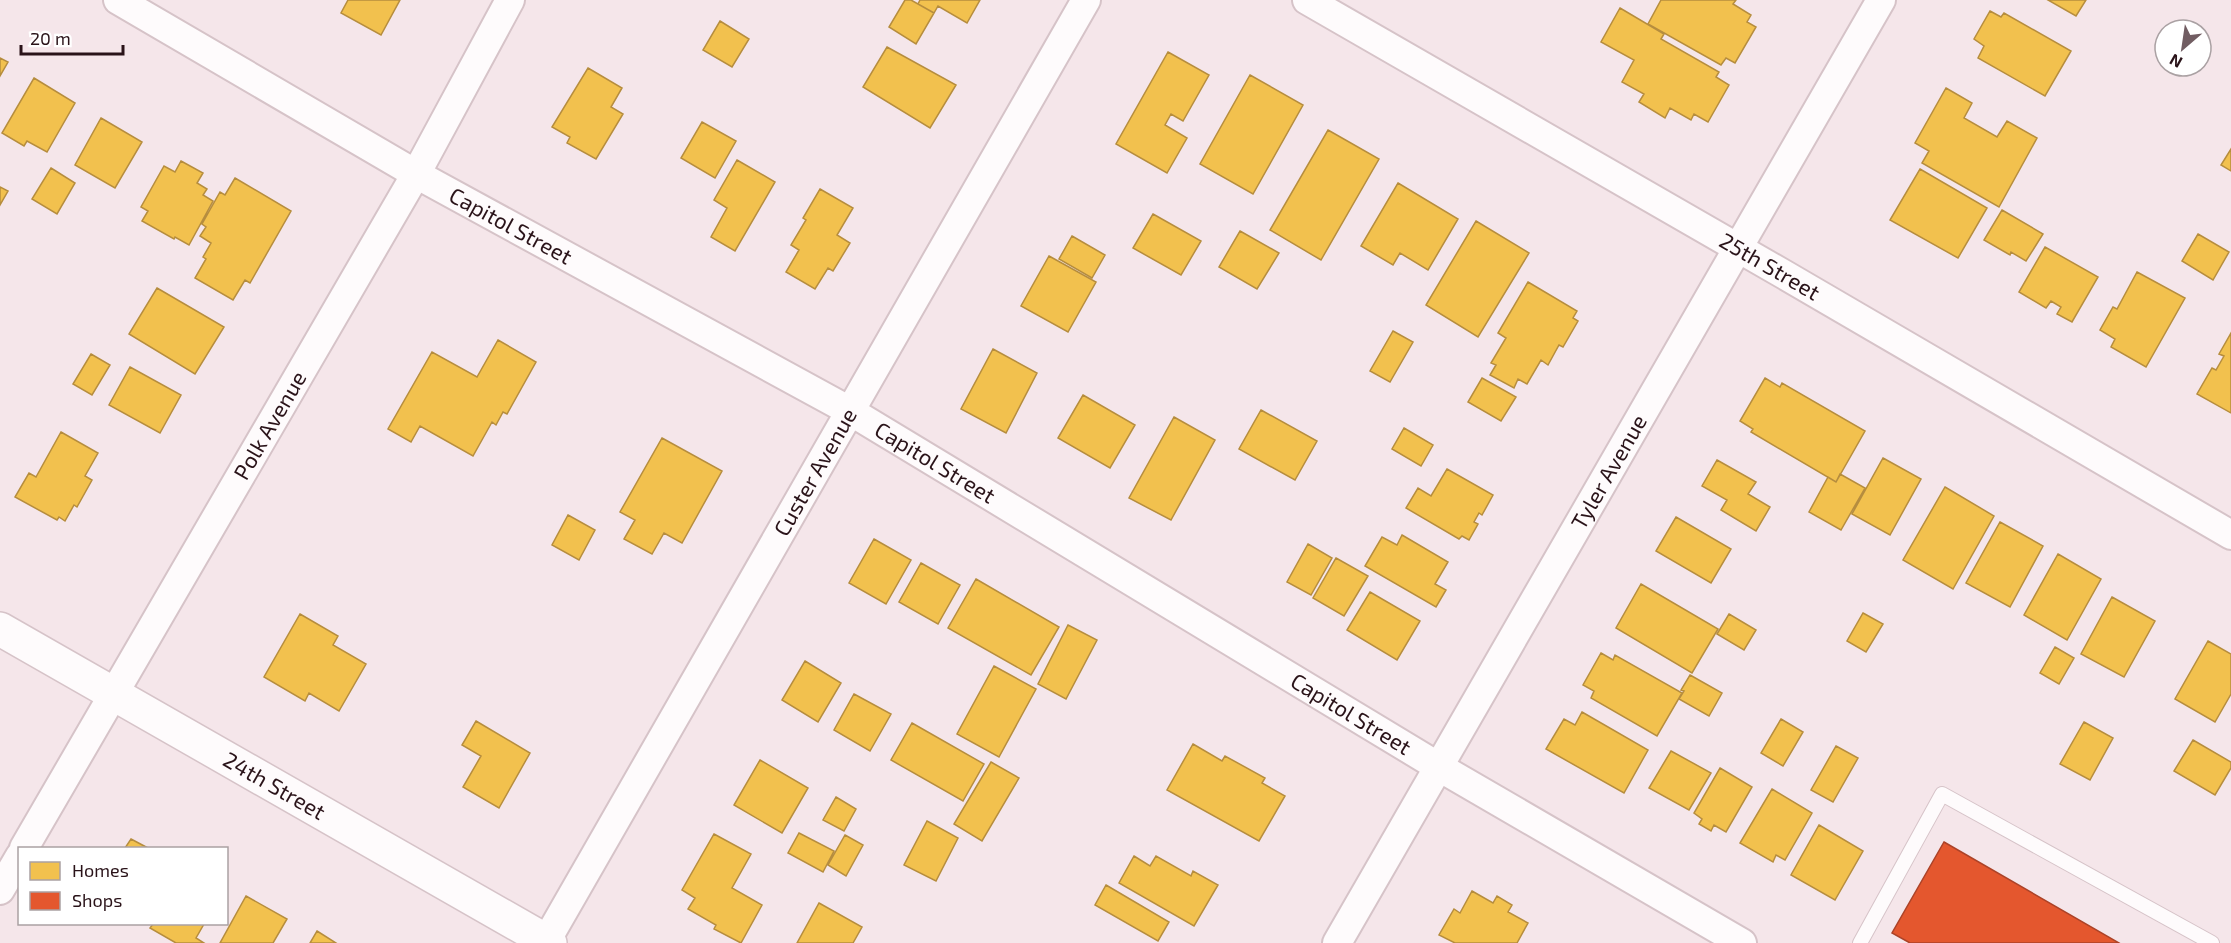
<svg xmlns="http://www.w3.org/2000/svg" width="2231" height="943" font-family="'Exo 2',sans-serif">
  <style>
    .homes { fill: #f2c14e; stroke: #b68d3e; stroke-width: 1.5 }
    .shops { fill: #e4572e; stroke: #ac4328; stroke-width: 1.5 }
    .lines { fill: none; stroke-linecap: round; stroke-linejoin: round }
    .lane-casing { stroke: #d6c3c8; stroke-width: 16 }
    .street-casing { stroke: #d6c3c8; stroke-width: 32 }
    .secondary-casing { stroke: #d6c3c8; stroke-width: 36 }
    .lane { stroke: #fefbfc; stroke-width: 14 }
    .street { stroke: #fefbfc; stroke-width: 28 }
    .secondary { stroke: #fefbfc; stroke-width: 33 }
    .labels { text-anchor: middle; stroke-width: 6; stroke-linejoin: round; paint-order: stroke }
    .street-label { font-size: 22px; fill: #2a1319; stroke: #fff }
  </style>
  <rect width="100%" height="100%" fill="#f5e6ea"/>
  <!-- homes -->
  <path class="homes" d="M348,0H400L381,35L341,13Z
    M905,0H911L934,13L916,44L889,27Z
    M920,0H980L967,23L938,6L934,13L918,4Z
    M1661,0H1736L1733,4L1751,15L1747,22L1756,27L1735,63L1726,58L1721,65L1648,24Z
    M2048,0H2086L2076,16Z
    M1620,8L1664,34L1661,39L1719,72L1716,77L1729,85L1708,122L1694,114L1691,120L1670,108L1665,118L1639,102L1644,94L1622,82L1634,60L1601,42Z
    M1990,11L2001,17L2004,13L2071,51L2045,96L1978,58L1984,46L1974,39Z
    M720,21L749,39L732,67L703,50Z
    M887,47L956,85L930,128L863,87Z
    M1168,52L1209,75L1183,121L1171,114L1165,125L1187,138L1167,173L1116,144Z
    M0,58L8,62L0,76Z
    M588,68L622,88L611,107L623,114L596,159L567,143L570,137L552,127Z
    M1250,75L1303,105L1253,194L1200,164Z
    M34,78L75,103L47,152L27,141L24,146L2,133Z
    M1946,88L1972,103L1964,118L1997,137L2007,121L2037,138L1999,207L1922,163L1929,151L1915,143Z
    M101,118L142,142L115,188L75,165Z
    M702,122L736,141L715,178L681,158Z
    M1328,130L1379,159L1321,260L1270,230Z
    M2231,149V171L2221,165Z
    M737,160L775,182L735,251L711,237L727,208L714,200Z
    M181,161L203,173L197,183L207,189L203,195L213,201L189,245L175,237L174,239L142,221L148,211L141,207L164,166L175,172Z
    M51,168L75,183L57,214L32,199Z
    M1920,169L1987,208L1958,258L1890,220Z
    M235,178L291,211L250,283L245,280L233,300L195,278L206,259L203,257L211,243L200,236L206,227L202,224L220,192L225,195Z
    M1398,183L1458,219L1428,270L1400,253L1393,265L1361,246Z
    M0,187L8,191L0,205Z
    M820,189L853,208L837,235L850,243L833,271L828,268L815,289L786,272L799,250L791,245L806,220L803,218Z
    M2002,210L2043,234L2026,261L2011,252L2010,255L1984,240Z
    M1153,214L1201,241L1181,275L1133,248Z
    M1476,221L1529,253L1478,337L1426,305Z
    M1240,231L1279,253L1257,289L1219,267Z
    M2198,234L2229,252L2213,280L2182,261Z
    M1072,236L1105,255L1092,278L1059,259Z
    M2045,247L2098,277L2072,322L2057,314L2061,307L2051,301L2046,308L2019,292Z
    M1049,256L1096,282L1068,332L1021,306Z
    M2137,272L2185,298L2146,367L2111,347L2115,339L2100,330L2113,307L2117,309Z
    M1528,282L1577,311L1573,318L1578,321L1563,347L1559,345L1548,365L1541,360L1527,384L1518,379L1514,388L1490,375L1496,365L1491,363L1506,338L1498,333Z
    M157,288L224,327L195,374L129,334Z
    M1393,331L1413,342L1390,382L1370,371Z
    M2231,333V413L2197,394L2212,368L2216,370L2224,356L2219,354Z
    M498,340L536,362L507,414L503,412L496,425L492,422L473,456L420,426L411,442L388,429L432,352L477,377Z
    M993,349L1037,373L1006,433L961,409Z
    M91,354L110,365L92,395L73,384Z
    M130,367L181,395L160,433L109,405Z
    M1482,378L1516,397L1501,421L1468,402Z
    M1765,378L1780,387L1782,383L1865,431L1836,482L1751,432L1753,429L1740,421Z
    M1083,395L1135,425L1110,468L1058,438Z
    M1261,410L1317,441L1295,480L1239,449Z
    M1174,417L1215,440L1171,520L1129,498Z
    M1404,428L1433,445L1421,466L1392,449Z
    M61,432L98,453L85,476L92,480L77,507L74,505L65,521L59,517L57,520L15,497L29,473L36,477Z
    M662,438L722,471L682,543L664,533L652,554L624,539L635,520L620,512Z
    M1883,458L1921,479L1890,535L1852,514Z
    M1717,460L1756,482L1748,494L1770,507L1756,531L1721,510L1727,500L1702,486Z
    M1447,469L1493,495L1482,515L1479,513L1474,522L1478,524L1469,540L1462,536L1459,539L1406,508L1418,488L1431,496Z
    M1840,474L1865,488L1841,530L1809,512L1828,477L1836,482Z
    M1945,487L1994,516L1953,589L1903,560Z
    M568,515L595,530L579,560L552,545Z
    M1676,517L1731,549L1711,583L1656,551Z
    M2000,522L2043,546L2010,607L1966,583Z
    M1402,535L1448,562L1435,584L1446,590L1436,607L1365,566L1382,537L1397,545Z
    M874,539L911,560L886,604L849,583Z
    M1308,544L1332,558L1311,595L1287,582Z
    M2058,554L2101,579L2067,640L2024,615Z
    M1336,558L1368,576L1344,616L1313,598Z
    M921,563L960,585L938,624L899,602Z
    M976,579L1059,627L1031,675L948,628Z
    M1641,584L1718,629L1692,673L1616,628Z
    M1370,592L1420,621L1397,660L1347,630Z
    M2112,597L2155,621L2124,677L2081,654Z
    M1863,613L1883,624L1866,652L1847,641Z
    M300,614L338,636L333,645L366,664L339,711L309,693L305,701L264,677Z
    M1729,614L1756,630L1744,650L1717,634Z
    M1068,625L1097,640L1066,699L1038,684Z
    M2208,641L2231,654V694L2215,722L2175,699Z
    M2055,647L2074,658L2059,684L2040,673Z
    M1601,653L1613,660L1615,655L1682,693L1657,736L1591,698L1594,691L1583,685Z
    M805,661L841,683L818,722L782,700Z
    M994,666L1036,689L999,757L957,734Z
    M1690,675L1722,693L1709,716L1679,699L1684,691L1681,690Z
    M854,694L891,714L870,751L834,730Z
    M1582,712L1648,750L1624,793L1546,749L1564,719L1575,725Z
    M1781,719L1803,732L1783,766L1761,753Z
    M476,721L530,753L499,808L463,787L481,756L462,745Z
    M2084,722L2113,738L2090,780L2060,764Z
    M912,723L984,764L963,801L891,760Z
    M2193,740L2231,762V768L2215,795L2174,771Z
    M1193,744L1222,761L1225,756L1265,778L1262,783L1285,796L1259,841L1167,790Z
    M1836,746L1858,758L1833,802L1811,790Z
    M1671,751L1711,773L1689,810L1649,788Z
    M760,760L808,788L782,833L734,805Z
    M991,762L1019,778L982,841L954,824Z
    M1720,768L1752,787L1726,832L1714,825L1711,831L1699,824L1702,819L1694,813Z
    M1772,789L1812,813L1785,860L1776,855L1773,862L1740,843Z
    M836,797L856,809L844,831L823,820Z
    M927,821L958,838L936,881L904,865Z
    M1819,825L1863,851L1835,900L1791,875Z
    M799,833L834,851L823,872L788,853Z
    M714,834L751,854L732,888L762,905L741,943L714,929L716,925L688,909L695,898L682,890Z
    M845,835L863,845L846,876L828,865Z
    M131,839L148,848H125Z
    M1134,856L1150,866L1156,856L1191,876L1193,871L1218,885L1194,926L1119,883Z
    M1106,885L1169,922L1158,941L1095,905Z
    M1472,891L1493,903L1497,896L1512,905L1508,912L1528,923L1517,943H1455L1439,935L1454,909L1460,913Z
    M246,896L287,919L273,943H220Z
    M819,903L862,927L853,943H797Z
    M153,924H204L196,938L204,943H176L150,928Z
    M317,931L336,943H310Z"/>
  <!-- shops -->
  <path class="shops" d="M1944,842L2119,943H1910L1892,933Z"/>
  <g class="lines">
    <defs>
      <path id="lane" d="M1860,943L1942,794L2212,943"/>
      <g id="street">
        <path id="s1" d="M118,0L416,174L850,411L1439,767L1742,943"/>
        <path id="s2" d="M1307,0L1785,275L2231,535"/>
        <path id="s3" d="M24,848L416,174L510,0"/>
        <path d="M0,890L20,856"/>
        <path id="s4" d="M545,943L1086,0"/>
        <path id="s5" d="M1337,943L1881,0"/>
      </g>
      <g id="secondary">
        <path id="s6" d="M0,629L550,943"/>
      </g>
    </defs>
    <!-- lane casing -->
    <use href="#lane" class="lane-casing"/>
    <!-- street casing -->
    <use href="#street" class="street-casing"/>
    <!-- secondary casing -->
    <use href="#secondary" class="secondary-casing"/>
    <!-- lane -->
    <use href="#lane" class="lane"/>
    <!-- street -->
    <use href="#street" class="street"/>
    <!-- secondary -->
    <use href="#secondary" class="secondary"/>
  </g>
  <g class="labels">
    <!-- street labels -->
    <g class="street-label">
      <text dy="8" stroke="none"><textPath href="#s1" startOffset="453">Capitol Street</textPath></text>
      <text dy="8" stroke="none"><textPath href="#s2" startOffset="534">25th Street</textPath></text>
      <text dy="8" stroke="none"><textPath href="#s3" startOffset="489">Polk Avenue</textPath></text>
      <text dy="8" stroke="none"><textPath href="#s1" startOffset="939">Capitol Street</textPath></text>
      <text dy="8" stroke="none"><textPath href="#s5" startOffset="544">Tyler Avenue</textPath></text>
      <text dy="8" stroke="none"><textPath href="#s4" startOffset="543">Custer Avenue</textPath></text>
      <text dy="8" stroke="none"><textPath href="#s1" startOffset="1425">Capitol Street</textPath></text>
      <text dy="8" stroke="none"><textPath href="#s6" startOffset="316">24th Street</textPath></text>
    </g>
  </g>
  <!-- legend -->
  <rect x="18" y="847" width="210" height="78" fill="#ffffff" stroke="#aaa1a3" stroke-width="1.5"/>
  <rect x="30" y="862" width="30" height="18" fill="#f2c14e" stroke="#aaa1a3" stroke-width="1.5"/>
  <text x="72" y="877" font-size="18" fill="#2a1319">Homes</text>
  <rect x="30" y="892" width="30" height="18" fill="#e4572e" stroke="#aaa1a3" stroke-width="1.5"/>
  <text x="72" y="907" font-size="18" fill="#2a1319">Shops</text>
  <!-- north arrow -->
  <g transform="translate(2183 48) rotate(209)"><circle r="28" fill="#ffffff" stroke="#aaa1a3" stroke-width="1.5"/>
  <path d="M0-4.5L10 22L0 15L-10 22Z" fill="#715d62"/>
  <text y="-9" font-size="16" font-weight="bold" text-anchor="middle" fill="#2a1319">N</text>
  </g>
  <!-- scale -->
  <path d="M21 45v9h102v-9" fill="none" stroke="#2a1319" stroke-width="3"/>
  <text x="30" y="45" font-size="18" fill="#2a1319" stroke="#ffffff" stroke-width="4.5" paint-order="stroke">20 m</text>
</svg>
